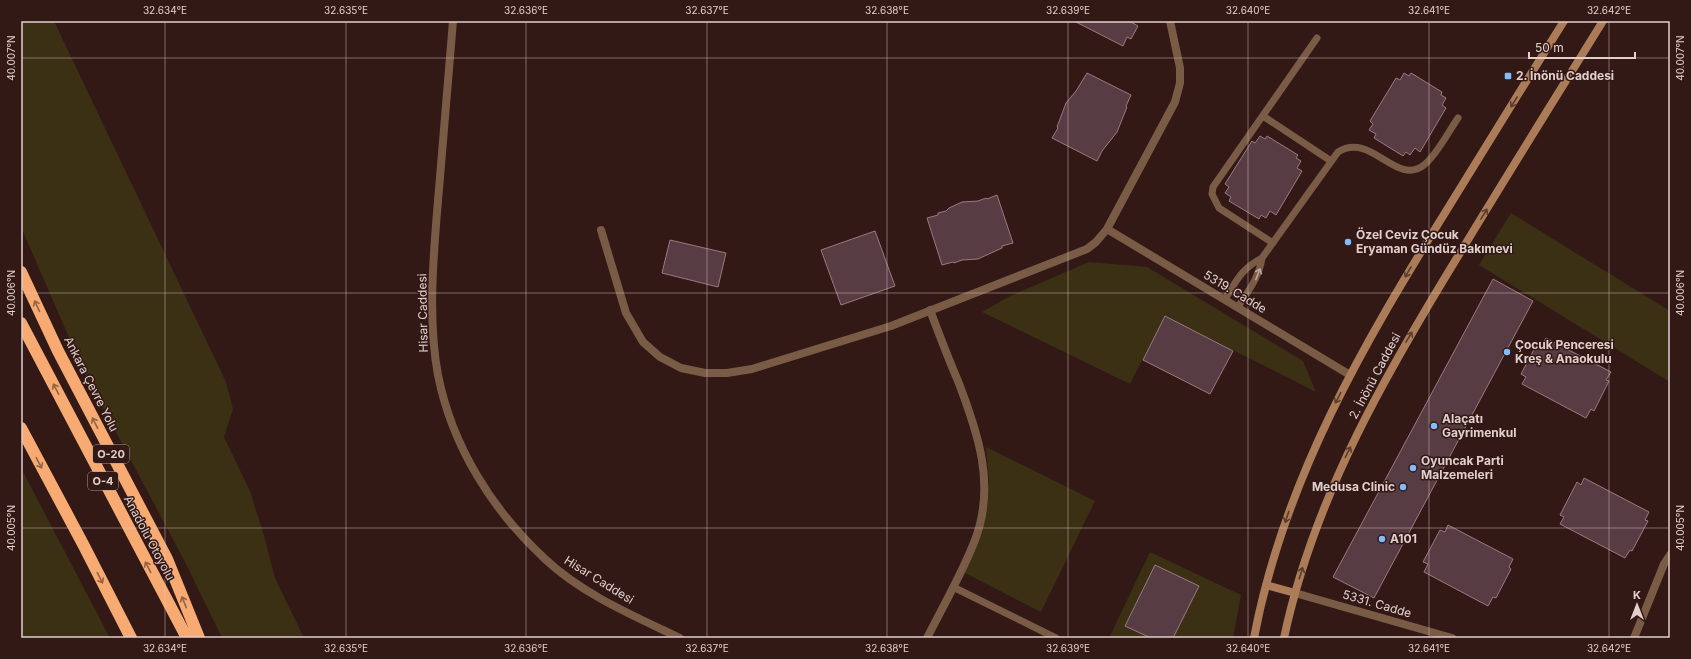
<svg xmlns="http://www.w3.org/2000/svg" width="1691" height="659" font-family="Inter,sans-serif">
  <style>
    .green { fill: #3b2f14 }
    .building { fill: #583c43; stroke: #9a7a82 }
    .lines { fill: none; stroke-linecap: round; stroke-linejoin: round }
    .service { stroke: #7a5b45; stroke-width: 7 }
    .minor { stroke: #7a5b45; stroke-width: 8 }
    .tertiary { stroke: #7a5b45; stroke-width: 8 }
    .secondary { stroke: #ac7c58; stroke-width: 8 }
    .motorway { stroke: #f7ab72; stroke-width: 12 }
    .oneway { stroke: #5d3c2d }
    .oneway2 { stroke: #bda69d }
    .oneway3 { stroke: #946244 }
    .ticks { fill: none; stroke: #e1cfcc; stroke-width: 1; stroke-opacity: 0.45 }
    .poi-dot { fill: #82bcfa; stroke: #321916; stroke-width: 1.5 }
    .labels { text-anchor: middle; stroke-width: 3; stroke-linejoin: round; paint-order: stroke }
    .shield { fill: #321916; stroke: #ac9895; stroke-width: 1 }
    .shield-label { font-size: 11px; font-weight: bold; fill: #e1cfcc }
    .poi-label { font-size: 12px; font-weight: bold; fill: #e1cfcc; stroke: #321916; text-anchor: start }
    .street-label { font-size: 12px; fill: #e1cfcc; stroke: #321916 }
    .neatline { fill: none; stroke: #e1cfcc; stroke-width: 1.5 }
    .ticks-label { font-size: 10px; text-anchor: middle; fill: #e1cfcc }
  </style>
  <rect width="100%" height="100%" fill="#321916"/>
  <!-- green -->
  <path class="green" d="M21,21H54L226,382L233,409L224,437L250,491L265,539L275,578L304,638H222L185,562L84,372L21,227Z
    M1511,213L1670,311V382L1479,265Z
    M1089,262L1147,267L1303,361L1316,392L1165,316L1130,384L982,312L1010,296Z
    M986,447L1095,501L1041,612L963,572L986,511L989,482Z
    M21,468L110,638H21Z
    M1150,552L1241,595L1233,638H1109Z"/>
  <!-- building -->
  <path class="building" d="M1074,21H1129L1138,26L1131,39L1127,37L1123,46Z
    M1087,73L1131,95L1126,106L1127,107L1117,132L1102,151L1097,161L1052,138L1058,128L1057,127L1066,103L1076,91Z
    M1404,73L1409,76L1411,73L1442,92L1441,95L1446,98L1442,105L1446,108L1420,152L1415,148L1410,155L1406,152L1403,156L1374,138L1376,134L1369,130L1373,124L1370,121L1396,78L1400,80Z
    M1260,136L1265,139L1267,136L1298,155L1296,158L1301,161L1297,168L1302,171L1276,215L1270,211L1266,218L1261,215L1259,219L1229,201L1231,197L1225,193L1229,187L1225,184L1252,141L1255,143Z
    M997,195L1013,243L1002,246V248L978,259L962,260L954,263L953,262L942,265L927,218L938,215V213L946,211L949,208L962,202L978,201L986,198L987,199Z
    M875,231L895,286L841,305L821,250Z
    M670,240L726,253L718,287L662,273Z
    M1493,279L1533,301L1374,598L1333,577Z
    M1165,316L1233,351L1210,394L1143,360Z
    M1546,338L1611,372L1606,380L1609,381L1594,411L1591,409L1586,418L1522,384L1526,377L1521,374L1538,342L1542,345Z
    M1584,478L1649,512L1645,520L1648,521L1632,551L1630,550L1625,558L1560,524L1564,517L1560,515L1577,482L1581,485Z
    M1448,525L1513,559L1509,567L1511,569L1496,598L1493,597L1488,606L1424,572L1428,564L1423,562L1440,530L1445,532Z
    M1155,565L1199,586L1173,638H1151L1125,626Z"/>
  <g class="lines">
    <!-- service -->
    <path class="service" d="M1263,116L1331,161
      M1273,243L1219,208L1212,194L1213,187L1317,38
      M1262,258L1338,152C1371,131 1396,187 1424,165C1436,156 1449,131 1458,118
      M1225,299C1237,280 1241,269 1262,258C1259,278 1248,291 1238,307
      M953,587L1056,638"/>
    <!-- minor -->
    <path class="minor" d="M1107,229L1350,375
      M601,230L626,313L643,342L660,357L681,368L705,373H727L752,369L891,326L1087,249L1096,242L1107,229L1175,102L1180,83V68L1170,21
      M1295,593L1452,638
      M927,638C943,606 962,574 975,540C996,485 978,433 958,381C948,358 939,334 930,310
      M1634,638L1664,564L1670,555"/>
    <!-- tertiary -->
    <path class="tertiary" d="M453,21C448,77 444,133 439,189C434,248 427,317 438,375C452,446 492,510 545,559C582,594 634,616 680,638"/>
    <!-- secondary -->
    <path class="secondary" d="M1266,585L1295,593
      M1254,638C1284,479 1364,343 1448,208C1486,146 1525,83 1564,21
      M1284,638C1314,496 1388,370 1463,248C1509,172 1556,97 1603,21"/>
    <!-- motorway -->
    <path class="motorway" d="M21,272L58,351L167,559L199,638
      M21,323L187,638
      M21,428L84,546L131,638"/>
  </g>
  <!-- one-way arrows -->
  <defs><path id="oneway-shaft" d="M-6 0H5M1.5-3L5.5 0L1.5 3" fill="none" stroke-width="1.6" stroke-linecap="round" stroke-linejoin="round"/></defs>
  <g class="oneway">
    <use href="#oneway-shaft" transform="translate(1514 102) rotate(122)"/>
    <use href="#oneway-shaft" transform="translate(1484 214) rotate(-58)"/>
    <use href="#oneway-shaft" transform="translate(1408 272) rotate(120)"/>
    <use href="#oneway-shaft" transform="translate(1409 337) rotate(-59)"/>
    <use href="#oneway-shaft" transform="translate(1338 398) rotate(117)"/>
    <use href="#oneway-shaft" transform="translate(1348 452) rotate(-63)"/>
    <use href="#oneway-shaft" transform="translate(1287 517) rotate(108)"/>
    <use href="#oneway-shaft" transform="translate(1301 573) rotate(-73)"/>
  </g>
  <use class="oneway2" href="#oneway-shaft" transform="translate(1258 274) rotate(-69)"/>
  <g class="oneway3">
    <use href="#oneway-shaft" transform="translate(37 306) rotate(-115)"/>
    <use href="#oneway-shaft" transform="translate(56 389) rotate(-117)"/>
    <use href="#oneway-shaft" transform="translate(95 423) rotate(-117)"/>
    <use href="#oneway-shaft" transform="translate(39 463) rotate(62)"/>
    <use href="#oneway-shaft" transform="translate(148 567) rotate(-117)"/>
    <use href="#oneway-shaft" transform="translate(100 578) rotate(63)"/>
    <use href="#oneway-shaft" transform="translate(184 602) rotate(-112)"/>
  </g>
  <!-- ticks -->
  <path class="ticks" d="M165,21V638M346,21V638M526,21V638M707,21V638M887,21V638M1068,21V638M1248,21V638M1429,21V638M1609,21V638M21,58H1670M21,293H1670M21,528H1670"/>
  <!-- markers -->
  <g class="poi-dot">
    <rect x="1504" y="72" width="8" height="8" rx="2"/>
    <circle cx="1348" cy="242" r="4"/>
    <circle cx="1507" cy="352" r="4"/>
    <circle cx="1434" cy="426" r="4"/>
    <circle cx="1413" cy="468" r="4"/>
    <circle cx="1403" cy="487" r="4"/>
    <circle cx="1382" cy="539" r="4"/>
  </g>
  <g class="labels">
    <!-- shield labels -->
    <g class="shield">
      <rect x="93" y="445" width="36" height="18" rx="3"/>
      <rect x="88" y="472" width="30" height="18" rx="3"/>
    </g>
    <g class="shield-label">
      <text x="111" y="458">O-20</text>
      <text x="103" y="485">O-4</text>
    </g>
    <!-- poi labels -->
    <g class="poi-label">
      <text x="1516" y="80">2. İnönü Caddesi</text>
      <text x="1356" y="239">Özel Ceviz Çocuk<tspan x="1356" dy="14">Eryaman Gündüz Bakımevi</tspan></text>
      <text x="1515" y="349">Çocuk Penceresi<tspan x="1515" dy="14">Kreş &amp; Anaokulu</tspan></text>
      <text x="1442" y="423">Alaçatı<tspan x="1442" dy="14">Gayrimenkul</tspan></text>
      <text x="1421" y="465">Oyuncak Parti<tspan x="1421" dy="14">Malzemeleri</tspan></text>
      <text x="1395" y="491" text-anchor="end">Medusa Clinic</text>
      <text x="1390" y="543">A101</text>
    </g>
    <!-- street labels -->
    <g class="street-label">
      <text transform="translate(1235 292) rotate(31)" y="4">5319. Cadde</text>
      <text transform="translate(423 313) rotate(-91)" y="4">Hisar Caddesi</text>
      <text transform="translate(1375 376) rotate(-62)" y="4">2. İnönü Caddesi</text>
      <text transform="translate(91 384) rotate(63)" y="4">Ankara Çevre Yolu</text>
      <text transform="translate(149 538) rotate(62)" y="4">Anadolu Otoyolu</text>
      <text transform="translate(599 580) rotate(32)" y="4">Hisar Caddesi</text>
      <text transform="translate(1377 604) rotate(16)" y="4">5331. Cadde</text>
    </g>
  </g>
  <!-- border -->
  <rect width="1691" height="659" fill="none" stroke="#321916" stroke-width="44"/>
  <!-- north arrow -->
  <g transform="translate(1637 605)" stroke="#321916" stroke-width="3" paint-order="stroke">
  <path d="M0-3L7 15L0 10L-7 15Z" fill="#e1cfcc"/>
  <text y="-6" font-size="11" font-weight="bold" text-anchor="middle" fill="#e1cfcc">K</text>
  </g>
  <!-- scale -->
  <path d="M1529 52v6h106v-6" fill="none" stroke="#e1cfcc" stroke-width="2"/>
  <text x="1535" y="52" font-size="12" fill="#e1cfcc" stroke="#321916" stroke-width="3" paint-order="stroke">50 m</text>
  <rect x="22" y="22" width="1647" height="615" class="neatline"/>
  <g class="ticks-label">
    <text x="165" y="14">32.634°E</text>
    <text x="346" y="14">32.635°E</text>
    <text x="526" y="14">32.636°E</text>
    <text x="707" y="14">32.637°E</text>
    <text x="887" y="14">32.638°E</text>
    <text x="1068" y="14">32.639°E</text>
    <text x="1248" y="14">32.640°E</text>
    <text x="1429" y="14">32.641°E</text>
    <text x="1609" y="14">32.642°E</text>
    <text transform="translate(11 58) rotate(-90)" y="4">40.007°N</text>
    <text transform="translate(1680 58) rotate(-90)" y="4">40.007°N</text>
    <text transform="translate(11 293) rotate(-90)" y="4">40.006°N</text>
    <text transform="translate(1680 293) rotate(-90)" y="4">40.006°N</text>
    <text transform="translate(11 528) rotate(-90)" y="4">40.005°N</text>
    <text transform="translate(1680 528) rotate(-90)" y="4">40.005°N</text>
    <text x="165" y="652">32.634°E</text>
    <text x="346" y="652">32.635°E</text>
    <text x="526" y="652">32.636°E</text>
    <text x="707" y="652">32.637°E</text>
    <text x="887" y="652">32.638°E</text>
    <text x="1068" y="652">32.639°E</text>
    <text x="1248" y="652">32.640°E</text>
    <text x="1429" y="652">32.641°E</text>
    <text x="1609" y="652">32.642°E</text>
  </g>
</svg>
